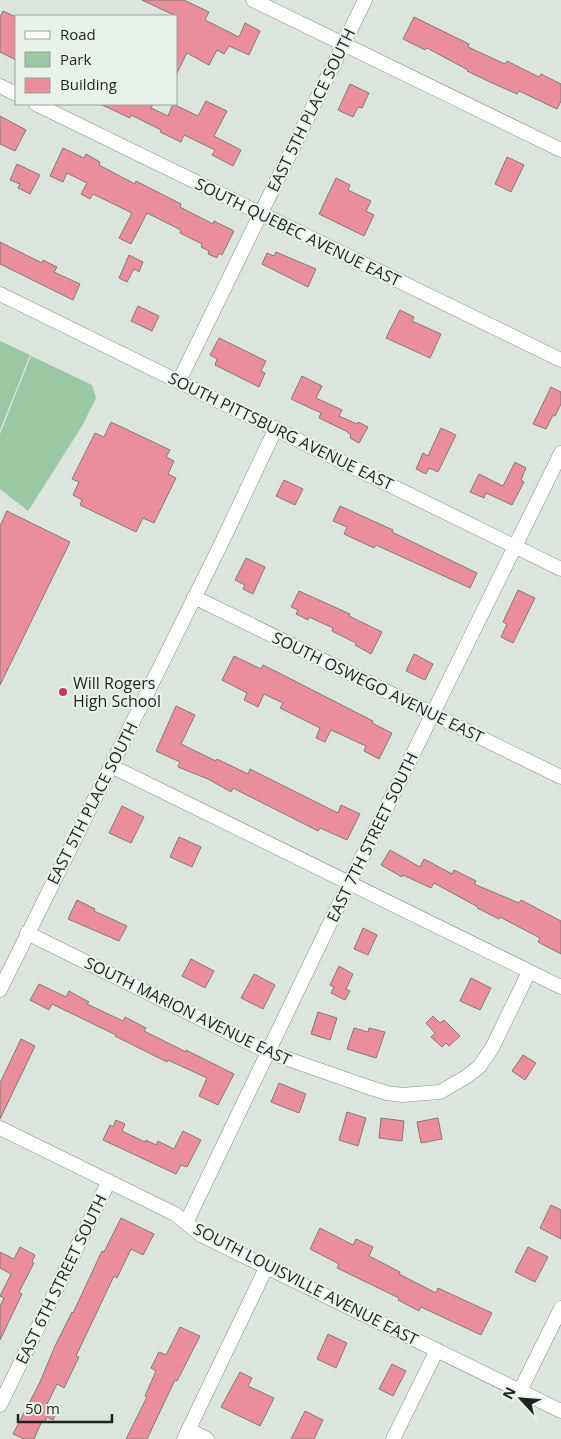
<svg xmlns="http://www.w3.org/2000/svg" width="561" height="1439" font-family="'Open Sans',sans-serif">
  <style>
    .green { fill: #99c8a3 }
    .building { fill: #ea8e9c; stroke: #85797a }
    .lines { fill: none; stroke-linecap: round; stroke-linejoin: round }
    .minor-casing { stroke: #858d86; stroke-width: 15 }
    .minor { stroke: #fff; stroke-width: 14 }
    .poi-dot { fill: #c9395e; stroke: #e9f2ea; stroke-width: 2 }
    .labels { text-anchor: middle; stroke-width: 4; stroke-linejoin: round; paint-order: stroke }
    .street-label { font-size: 16px; fill: #1f2320; stroke: #e9f2ea }
    .poi-label { font-size: 16px; fill: #1f2320; stroke: #e9f2ea; text-anchor: start }
  </style>
  <rect width="100%" height="100%" fill="#dbe4dd"/>
  <!-- green -->
  <path class="green" d="M0,341L30,355L0,430Z
    M31,356L92,385L96,398L82,426L28,511L0,489V434Z"/>
  <!-- building -->
  <path class="building" d="M142,0H184L209,12L205,20L239,37L245,23L260,31L249,55L229,46L224,54L217,50L209,65L187,53L176,75V16Z
    M3,11L16,17V60L0,52V17Z
    M414,17L469,44L468,47L505,64L507,61L539,77L541,74L561,84V101L557,109L519,91L517,94L490,82L467,71L468,70L427,48L425,50L403,39Z
    M350,84L369,93L362,108L358,107L353,117L338,110Z
    M206,101L227,111L214,136L241,150L233,166L212,155L215,150L184,135L181,142L160,132L161,130L131,115L130,118L100,104H153L151,108L168,116L173,104L198,116Z
    M0,116L26,130L15,151L0,144Z
    M63,148L84,158L86,154L100,162L99,165L135,184L136,181L181,204L180,207L213,224L214,221L234,231L222,255L219,253L217,258L208,254L209,251L201,247L202,244L180,233L181,230L147,213L131,244L119,238L132,213L93,194L90,199L81,194L87,183L67,173L63,182L50,176Z
    M507,157L524,165L511,192L495,184Z
    M17,164L40,175L30,194L18,188L20,184L10,180Z
    M336,178L350,185L348,190L371,201L366,211L374,215L364,236L319,214Z
    M0,242L42,263L43,260L57,267L54,272L80,284L73,300L0,264Z
    M276,252L316,269L308,287L262,264L267,253L274,256Z
    M129,255L143,262L139,272L134,269L127,282L119,278Z
    M138,306L159,316L152,331L131,321Z
    M400,310L414,317L412,321L441,334L430,358L386,338Z
    M219,338L266,361L261,371L265,373L259,387L215,365L217,359L210,355Z
    M302,376L322,386L316,398L342,410L339,416L357,424L358,422L368,427L359,443L350,438L351,435L346,431L319,418L321,413L291,399Z
    M551,387L561,392V404L555,416L553,415L546,429L533,424Z
    M111,422L170,450L166,457L174,461L168,474L176,478L154,523L143,518L136,532L80,505L82,500L73,495L79,482L72,479L95,433L104,437Z
    M441,428L456,435L438,472L429,468L426,474L416,469L423,453L428,456Z
    M515,462L526,468L521,480L524,482L512,505L486,493L484,498L470,492L479,474L503,486Z
    M284,480L303,489L295,505L276,496Z
    M340,506L393,530L392,532L477,573L470,588L376,545L374,548L344,534L347,527L333,521Z
    M7,511L70,542L0,685V526Z
    M246,558L265,567L253,594L243,589L245,585L235,580Z
    M518,590L535,598L513,643L501,637L507,624L503,622Z
    M299,591L350,614L349,616L382,632L371,654L355,645L356,643L332,631L333,628L309,617L308,620L296,614L298,610L291,607Z
    M414,654L433,664L425,680L406,671Z
    M234,656L261,669L263,665L285,676L373,721L372,723L392,733L379,759L364,751L366,746L331,730L325,742L316,738L320,728L280,708L283,703L264,694L258,707L244,700L247,693L222,680Z
    M176,706L195,715L181,744L216,761L217,759L248,774L250,769L338,813L341,805L360,814L347,840L320,828L318,831L233,788L231,792L208,779L178,767L180,762L156,751Z
    M122,806L144,817L131,843L109,833Z
    M179,837L201,847L192,867L170,857Z
    M390,850L420,867L424,859L452,874L454,870L476,881L474,884L519,903L521,900L561,921V954L538,942L540,938L500,917L499,919L477,908L478,907L434,883L431,888L403,875L402,877L381,865Z
    M77,900L95,909L94,911L127,926L119,941L68,919Z
    M363,928L377,935L368,955L354,949Z
    M191,959L214,971L205,988L182,976Z
    M339,966L353,974L346,989L350,991L345,1000L331,993L334,987L330,985Z
    M254,974L275,985L263,1009L241,998Z
    M471,978L491,988L480,1010L460,1001Z
    M39,984L66,997L69,991L89,1002L87,1004L123,1021L125,1017L146,1028L144,1031L186,1052V1050L234,1074L218,1105L199,1096L207,1078L168,1060L167,1062L115,1036L116,1035L52,1004L49,1010L30,1000Z
    M318,1012L337,1018L330,1040L311,1034Z
    M433,1016L440,1023L444,1020L460,1036L449,1046L446,1043L442,1047L431,1037L435,1033L426,1023Z
    M354,1028L368,1032L369,1028L385,1032L376,1058L347,1049Z
    M21,1039L35,1046L0,1119V1083Z
    M523,1055L536,1063L525,1080L512,1071Z
    M279,1083L306,1094L299,1113L271,1102Z
    M347,1112L366,1118L358,1146L339,1140Z
    M381,1118L404,1121L402,1141L379,1138Z
    M438,1118L442,1139L421,1143L417,1122Z
    M116,1120L125,1124L122,1131L145,1142L146,1140L156,1145L158,1141L174,1149L183,1131L201,1140L187,1167L181,1165L176,1174L103,1140L110,1125L113,1127Z
    M551,1205L561,1210V1239L540,1228Z
    M121,1218L154,1234L143,1255L131,1249L117,1278L114,1276L76,1356L79,1357L64,1388L57,1384L47,1404L58,1409L53,1420L47,1417L45,1422L42,1421L34,1439H24L13,1434L40,1382L55,1346L72,1312L73,1313L102,1251L104,1252Z
    M320,1228L353,1245L356,1239L373,1247L369,1256L400,1272L399,1274L436,1293L438,1288L492,1313L481,1335L421,1307L419,1311L398,1300L399,1298L337,1268L339,1264L310,1249Z
    M20,1247L35,1255L32,1262L34,1263L19,1292L22,1294L0,1340V1306L4,1298L0,1296L11,1274L0,1268V1252L14,1259Z
    M528,1247L548,1257L535,1282L515,1272Z
    M180,1327L200,1336L177,1381L175,1380L147,1439H126L147,1397L145,1396L156,1371L151,1368L159,1352L166,1355Z
    M328,1334L347,1343L336,1368L317,1359Z
    M392,1364L406,1371L393,1396L379,1389Z
    M240,1372L252,1378L248,1386L274,1398L260,1426L221,1407Z
    M305,1411L323,1420L314,1439H291Z"/>
  <g class="lines">
    <defs>
      <path id="minor" d="M253,0L561,150
        M0,86L16,94
        M36,104L561,360
        M0,294L561,569
        M179,381L365,0
        M194,597L561,777
        M111,766L561,987
        M27,933L268,1052L368,1087L387,1093L402,1095L440,1092L466,1077L479,1067L492,1048L529,972
        M0,990L221,544L276,428
        M0,1128L175,1214L201,1235L561,1411
        M186,1223L342,898L561,453
        M520,1391L561,1308
        M0,1405L109,1181
        M189,1430L207,1439
        M184,1439L267,1266
        M393,1439L437,1350"/>
    </defs>
    <!-- minor casing -->
    <use href="#minor" class="minor-casing"/>
    <!-- minor -->
    <use href="#minor" class="minor"/>
  </g>
  <!-- markers -->
  <circle class="poi-dot" cx="63" cy="692" r="5"/>
  <g class="labels">
    <!-- street labels -->
    <g class="street-label">
      <text transform="translate(311 110) rotate(-64)" y="6">EAST 5TH PLACE SOUTH</text>
      <text transform="translate(298 232) rotate(26)" y="6">SOUTH QUEBEC AVENUE EAST</text>
      <text transform="translate(281 431) rotate(26)" y="6">SOUTH PITTSBURG AVENUE EAST</text>
      <text transform="translate(378 687) rotate(26)" y="6">SOUTH OSWEGO AVENUE EAST</text>
      <text transform="translate(92 803) rotate(-63)" y="6">EAST 5TH PLACE SOUTH</text>
      <text transform="translate(372 837) rotate(-64)" y="6">EAST 7TH STREET SOUTH</text>
      <text transform="translate(188 1011) rotate(26)" y="6">SOUTH MARION AVENUE EAST</text>
      <text transform="translate(61 1279) rotate(-64)" y="6">EAST 6TH STREET SOUTH</text>
      <text transform="translate(306 1284) rotate(27)" y="6">SOUTH LOUISVILLE AVENUE EAST</text>
    </g>
    <!-- poi labels -->
    <g class="poi-label">
      <text x="73" y="689">Will Rogers<tspan x="73" dy="18">High School</tspan></text>
    </g>
  </g>
  <!-- legend -->
  <rect x="15" y="15" width="162" height="90" fill="#e9f2ea" stroke="#989f99"/>
  <rect x="25" y="31" width="25" height="8" fill="#ffffff" stroke="#989f99"/>
  <text x="60" y="40" font-size="15" fill="#1f2320">Road</text>
  <rect x="25" y="52" width="25" height="15" fill="#99c8a3" stroke="#989f99"/>
  <text x="60" y="65" font-size="15" fill="#1f2320">Park</text>
  <rect x="25" y="78" width="25" height="15" fill="#ea8e9c" stroke="#989f99"/>
  <text x="60" y="90" font-size="15" fill="#1f2320">Building</text>
  <!-- north arrow -->
  <g transform="translate(521 1399) rotate(296)" stroke="#e9f2ea" stroke-width="4" paint-order="stroke">
  <path d="M0-4L9 19L0 12L-9 19Z" fill="#1f2320"/>
  <text y="-8" font-size="14" font-weight="bold" text-anchor="middle" fill="#1f2320">N</text>
  </g>
  <!-- scale -->
  <path d="M18 1414v8h94v-8" fill="none" stroke="#1f2320" stroke-width="2.5"/>
  <text x="25" y="1414" font-size="15" fill="#1f2320" stroke="#e9f2ea" stroke-width="4" paint-order="stroke">50 m</text>
</svg>
